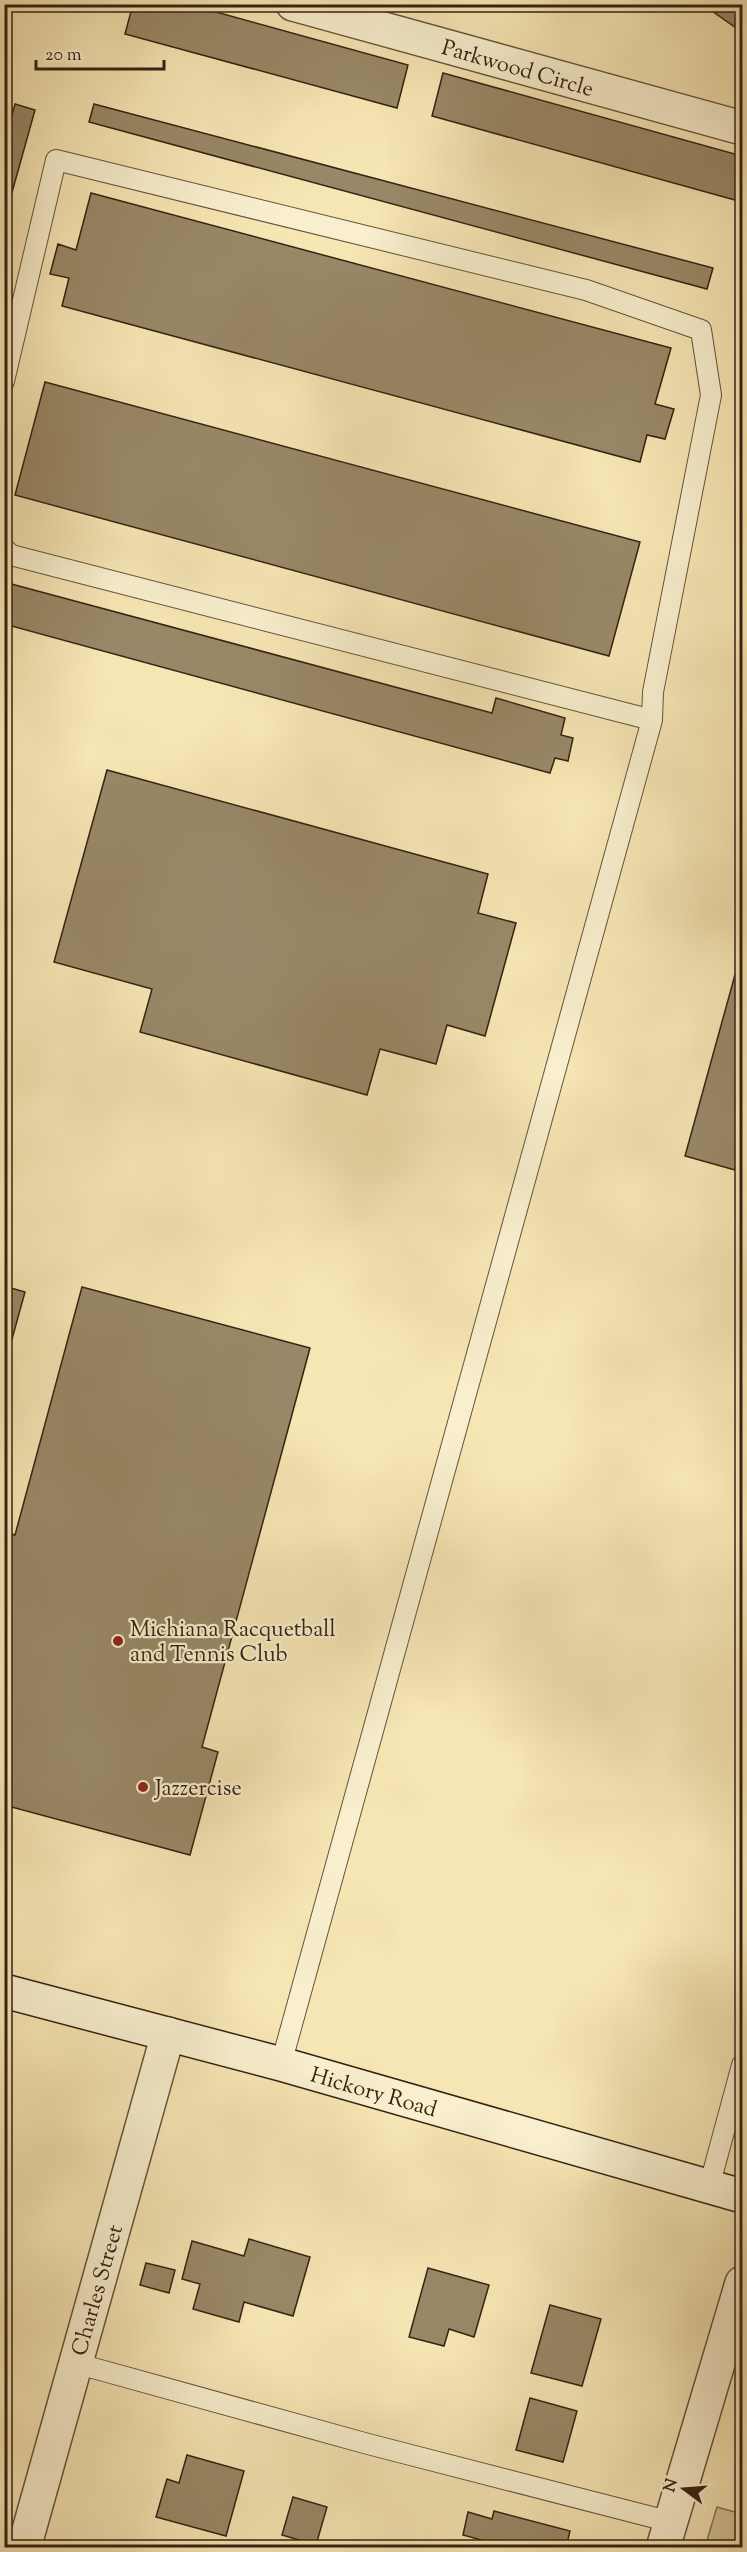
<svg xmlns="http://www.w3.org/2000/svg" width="747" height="2552" font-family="'Sorts Mill Goudy',serif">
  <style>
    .green { fill: #d5c599; stroke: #847456; stroke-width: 1.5 }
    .building { fill: #998867; stroke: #342213; stroke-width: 1.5 }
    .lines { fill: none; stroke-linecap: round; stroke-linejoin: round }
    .lane-casing { stroke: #64533b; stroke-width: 22 }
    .street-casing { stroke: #64533b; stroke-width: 36 }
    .secondary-casing { stroke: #342213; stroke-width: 36 }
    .lane { stroke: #f9efce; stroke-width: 20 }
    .street { stroke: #f9efce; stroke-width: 33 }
    .secondary { stroke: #f9efce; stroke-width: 33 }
    .poi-dot { fill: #8f2418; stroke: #f9efce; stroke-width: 2 }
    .labels { text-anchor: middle; stroke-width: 4.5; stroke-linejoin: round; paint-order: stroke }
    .street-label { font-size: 22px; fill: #342213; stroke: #f9efce }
    .poi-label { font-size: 22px; fill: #342213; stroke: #f9efce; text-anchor: start }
  </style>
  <rect width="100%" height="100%" fill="#f6e6b4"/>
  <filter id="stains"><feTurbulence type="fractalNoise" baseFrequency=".00333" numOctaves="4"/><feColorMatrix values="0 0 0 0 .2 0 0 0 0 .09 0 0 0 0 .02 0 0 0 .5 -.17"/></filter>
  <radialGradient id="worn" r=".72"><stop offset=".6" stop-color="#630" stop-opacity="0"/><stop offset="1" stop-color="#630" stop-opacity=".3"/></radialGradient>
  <!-- green -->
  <path class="green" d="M717,2507L742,2514V2547H705Z"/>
  <!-- building -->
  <path class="building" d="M133,4H187L408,65L397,108L125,34Z
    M702,4H742V32Z
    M443,73L742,156V202L432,116Z
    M15,104L35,110L4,221V144Z
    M94,104L713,268L707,289L89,122Z
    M91,193L671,348L655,404L674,409L665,439L647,435L640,462L62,306L69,278L50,274L58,244L76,250Z
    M45,382L640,542L609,656L15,495Z
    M4,582L492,713L496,698L565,718L561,735L573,738L568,761L555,758L550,773L4,624Z
    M107,770L488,874L478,913L516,923L485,1036L447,1025L436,1064L380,1049L367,1095L140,1032L152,989L54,962Z
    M741,953L742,954V1172L685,1156Z
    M4,1286L25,1292L4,1368Z
    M82,1287L310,1348L202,1747L218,1752L190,1855L4,1805V1532L15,1535Z
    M249,2239L310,2257L293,2316L244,2302L239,2322L193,2309L200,2284L182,2279L192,2241L244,2256Z
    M146,2263L175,2270L169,2293L140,2285Z
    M428,2268L489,2285L474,2337L449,2329L444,2346L409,2337Z
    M550,2305L601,2319L582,2386L531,2373Z
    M530,2398L577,2411L563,2462L516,2450Z
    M187,2455L244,2471L226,2536L156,2517L167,2479L179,2483Z
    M293,2497L327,2507L316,2545L282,2535Z
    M494,2511L570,2531L566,2548H484L485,2541L463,2535L468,2512L492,2519Z"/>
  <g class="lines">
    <defs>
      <path id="lane" d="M4,381L56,160L586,290L701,330L711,395L653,692L652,720L281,2064
        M4,548L11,555L652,720
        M709,2187L742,2065
        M75,2363L368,2444L671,2522"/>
      <path id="street" d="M293,4L742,128
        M24,2548L168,2034
        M663,2548L742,2283"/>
      <path id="secondary" d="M4,1991L281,2064L742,2196"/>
    </defs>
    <!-- lane casing -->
    <use href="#lane" class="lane-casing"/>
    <!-- street casing -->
    <use href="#street" class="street-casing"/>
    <!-- secondary casing -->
    <use href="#secondary" class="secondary-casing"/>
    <!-- lane -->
    <use href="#lane" class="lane"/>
    <!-- street -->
    <use href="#street" class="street"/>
    <!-- secondary -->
    <use href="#secondary" class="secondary"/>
  </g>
  <!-- markers -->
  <g class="poi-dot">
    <circle cx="118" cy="1641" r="6"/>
    <circle cx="143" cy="1787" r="6"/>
  </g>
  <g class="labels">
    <!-- street labels -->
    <g class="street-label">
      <text transform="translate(518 67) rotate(16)" y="8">Parkwood Circle</text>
      <text transform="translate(374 2091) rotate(16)" y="8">Hickory Road</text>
      <text transform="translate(96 2290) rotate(-74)" y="8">Charles Street</text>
    </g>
    <!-- poi labels -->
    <g class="poi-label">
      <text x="130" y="1636">Michiana Racquetball<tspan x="130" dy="25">and Tennis Club</tspan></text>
      <text x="155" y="1795">Jazzercise</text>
    </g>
  </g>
  <!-- margin -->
  <rect width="747" height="2552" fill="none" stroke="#f6e6b4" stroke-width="24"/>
  <rect x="6" y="6" width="735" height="2540" fill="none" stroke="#342213" stroke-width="3"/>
  <rect x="12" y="12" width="723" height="2528" fill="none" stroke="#342213" stroke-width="1.5"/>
  <!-- north arrow -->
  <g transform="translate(684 2489) rotate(286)" stroke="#f9efce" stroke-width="4.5" paint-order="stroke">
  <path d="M0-4.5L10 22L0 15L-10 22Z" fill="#342213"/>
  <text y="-9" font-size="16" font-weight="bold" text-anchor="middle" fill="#342213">N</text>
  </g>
  <!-- scale -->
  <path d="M36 60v9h128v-9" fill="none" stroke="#342213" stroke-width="3"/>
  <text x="45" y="60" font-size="18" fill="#342213" stroke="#f9efce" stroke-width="4.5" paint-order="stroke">20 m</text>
  <rect width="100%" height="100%" filter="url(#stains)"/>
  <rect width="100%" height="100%" fill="url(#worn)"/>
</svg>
